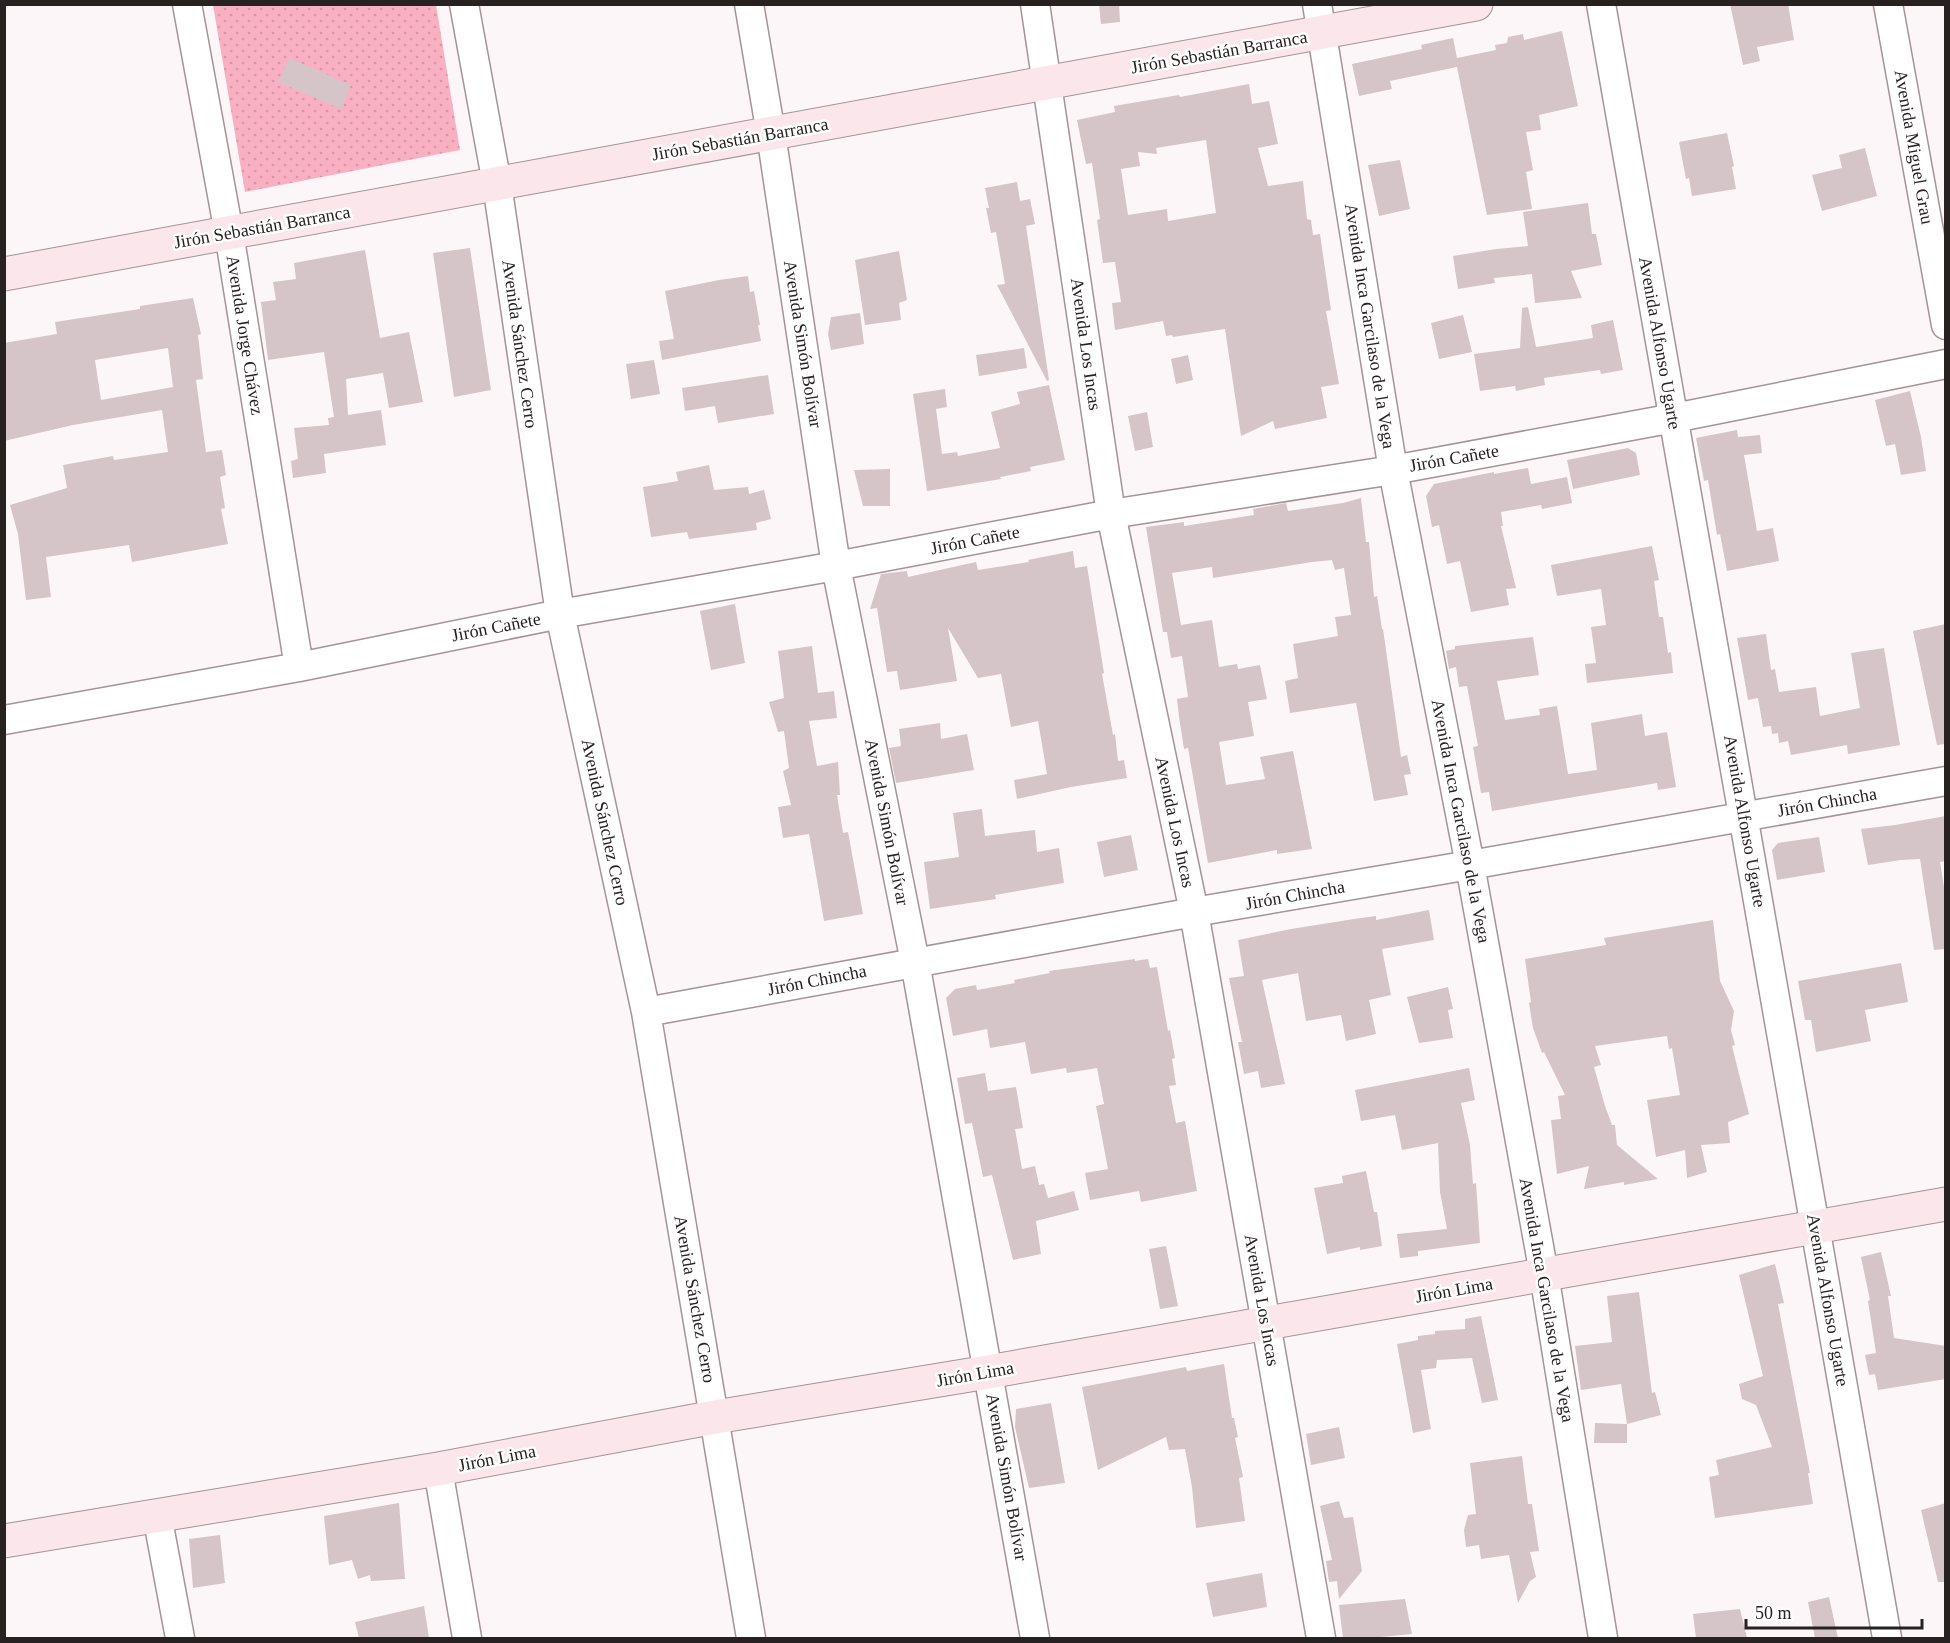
<svg xmlns="http://www.w3.org/2000/svg" width="1950" height="1643" font-family="Georgia,serif">
  <style>
    .park { fill: url(#park-dots) }
    .building { fill: #d5c4c8; fill-rule: evenodd }
    .lines { fill: none; stroke-linecap: round; stroke-linejoin: round }
    .street-casing { stroke: #a49397; stroke-width: 31 }
    .secondary-casing { stroke: #a49397; stroke-width: 35 }
    .street { stroke: #fff; stroke-width: 28 }
    .secondary { stroke: #fbe6eb; stroke-width: 33 }
    .labels { text-anchor: middle; stroke-width: 5; stroke-linejoin: round; paint-order: stroke }
    .street-label { font-size: 18px; fill: #272122; stroke: #fff }
  </style>
  <defs>
    <pattern id="park-dots" width="8" height="8" patternUnits="userSpaceOnUse" patternTransform="scale(1.5)"><rect width="8" height="8" fill="#fab0c3"/><path d="M2 2h.1M6 6h.1" fill="none" stroke="#d697a7" stroke-width="1.8" stroke-linecap="round"/></pattern>
  </defs>
  <rect width="100%" height="100%" fill="#fdf6f8"/>
  <!-- park -->
  <path class="park" d="M213,5H436L460,150L245,192Z"/>
  <!-- building -->
  <path class="building" d="M1099,4H1119L1120,22L1101,24Z
    M1730,4H1788L1794,40L1757,47L1760,61L1743,65Z
    M1562,31L1578,106L1539,115L1541,130L1526,132L1533,170L1526,172L1532,209L1487,215L1457,67L1390,81L1392,89L1359,96L1352,64L1422,49L1421,45L1453,38L1457,58L1496,50L1495,45L1507,43L1508,37L1523,34L1524,40Z
    M289,58L351,85L341,109L278,82Z
    M1249,84L1252,104L1269,101L1278,144L1258,148L1268,186L1303,181L1307,219L1311,220L1313,235L1320,234L1331,310L1326,311L1339,384L1321,387L1327,418L1275,429L1273,421L1241,436L1225,329L1173,337L1172,335L1166,336L1163,321L1115,330L1112,303L1121,302L1115,262L1103,263L1097,220L1100,219L1092,163L1086,164L1077,120L1115,112L1114,106L1179,95L1180,97ZM1206,140L1216,213L1168,221L1167,209L1128,215L1121,169L1140,166L1138,152L1157,154L1156,148Z
    M1727,133L1734,166L1732,167L1736,189L1692,196L1689,178L1686,179L1679,142Z
    M1865,148L1877,196L1822,211L1812,175L1842,168L1839,155Z
    M1400,160L1410,209L1379,216L1368,165Z
    M1017,182L1020,201L1030,199L1035,224L1026,226L1049,380L1047,381L997,285L1005,284L996,232L991,233L986,208H989L985,188Z
    M1588,203L1592,234H1596L1602,265L1571,271L1582,298L1535,303L1532,274L1494,278L1495,283L1458,289L1453,256L1496,249L1528,246L1523,212Z
    M470,248L491,390L454,397L433,253Z
    M365,250L380,338L409,332L423,402L389,408L383,373L346,379L348,415L381,410L386,445L324,454L326,473L293,478L291,461L298,459L294,428L329,425L328,418L334,417L324,352L268,360L261,302L276,300L273,282L296,279L294,263Z
    M899,251L907,300L899,303L901,320L865,325L855,260Z
    M748,276L750,292L754,291L760,325H758L761,341L662,360L659,341L674,339L665,291L719,280Z
    M193,298L201,334L198,335L203,379L196,380L206,452L222,450L226,475L220,477L225,508L221,509L228,544L132,562L129,545L46,557L51,597L26,600L18,534L10,505L67,488L63,465L113,456L114,460L168,452L162,410L73,425L4,441V343L57,334L55,322L140,309V306ZM168,348L173,387L101,400L95,360Z
    M1528,307L1536,347L1593,338L1591,325L1613,320L1623,370L1601,374L1600,370L1544,378L1545,385L1516,391L1515,386L1480,391L1474,354L1520,348L1522,308Z
    M860,313L864,344L831,350L828,334L831,317Z
    M1463,315L1472,352L1439,359L1431,323Z
    M1024,348L1027,368L979,376L976,355Z
    M1188,355L1193,380L1176,384L1171,359Z
    M654,360L660,394L631,399L626,364Z
    M768,375L774,414L718,423L715,406L685,411L682,388Z
    M1049,385L1065,460L1030,467L1031,471L1000,477L1001,479L927,491L913,394L945,389L947,407L936,409L942,454L957,452L958,456L1000,448L991,412L1020,404L1017,392Z
    M1910,391L1921,437L1926,471L1901,475L1895,444L1886,446L1875,400Z
    M1147,412L1153,447L1135,451L1128,416Z
    M1737,430L1738,437L1760,435L1762,453L1744,455L1757,531L1773,528L1779,561L1727,571L1720,534L1717,535L1708,480L1704,481L1696,438Z
    M1628,448L1636,453L1640,475L1573,489L1567,460Z
    M709,465L714,490L748,487L749,494L764,490L771,519L756,523L757,530L689,539L687,532L651,537L643,487L678,481L676,472Z
    M1528,468L1531,484L1567,477L1572,503L1542,509L1541,505L1501,512L1503,526H1501L1516,588L1506,589L1509,605L1471,612L1460,561L1447,564L1439,525L1432,527L1426,496L1434,484L1494,472V474Z
    M890,469V506H863L854,470Z
    M1361,498L1366,542H1369L1374,597L1377,596L1382,629H1383L1401,757L1407,755L1411,774L1404,775L1408,795L1374,801L1356,703L1290,713L1285,681L1298,678L1293,644L1338,636L1335,617L1351,615L1344,568L1335,570L1332,560L1312,562L1213,578L1212,567L1172,573L1181,625L1212,620L1219,667L1237,664L1238,669L1260,665L1267,699L1248,702L1254,736L1219,742L1226,785L1265,779L1260,757L1293,751L1312,849L1277,854V850L1208,863L1188,748L1184,749L1179,717L1177,699L1188,697L1182,656L1171,658L1167,632H1163L1146,527L1184,522V526L1254,515L1253,509L1286,503L1288,511L1343,503Z
    M1652,546L1659,580L1654,581L1659,617H1663L1668,653L1671,652L1673,673L1587,683L1585,664L1596,663L1591,627L1606,625L1601,589L1557,596L1551,565Z
    M1073,551L1075,568L1087,566L1104,673L1102,674L1113,735L1115,734L1118,761L1124,760L1127,778L1071,787L1017,799L1014,780L1047,774L1038,721L1011,727L1001,674L978,678L948,628L957,681L900,690L897,671L887,672L877,608L870,609L881,574L907,571L908,577L976,562L978,570L1029,562L1028,560Z
    M735,604L745,663L711,670L700,611Z
    M1946,624V744L1937,745L1913,631Z
    M1766,634L1771,670L1775,669L1779,692L1816,687L1820,716L1860,708L1851,653L1884,648L1900,745L1848,754L1847,745L1791,755L1788,741L1779,743L1778,733L1772,734L1771,726L1763,727L1758,698L1748,700L1737,638Z
    M1533,637L1539,675L1497,681L1505,720L1540,715L1539,709L1557,706L1568,774L1597,770L1591,723L1642,714L1645,736L1667,732L1676,787L1658,790L1657,783L1492,811L1489,792L1481,793L1473,747L1478,746L1467,686L1459,687L1456,667L1449,669L1446,651L1455,649V646Z
    M812,646L818,693L834,691L837,718L809,721L817,766L838,762L840,795H837L843,833L848,832L863,914L824,921L809,834L783,838L778,807L791,805L783,771L789,768L784,731L778,732L769,702L784,698L778,651Z
    M940,723L941,739L967,734L974,770L896,783L889,748L901,746L899,729Z
    M982,809L985,836L1035,830L1037,852L1059,848L1064,883L995,895L996,899L930,909L924,862L959,857L953,813Z
    M1946,816V861L1940,862L1946,900V949L1934,950L1920,859L1901,860L1868,865L1861,829L1895,825Z
    M1131,835L1138,870L1104,877L1097,842Z
    M1819,837L1825,872L1777,880L1772,850L1778,843Z
    M1429,910L1434,940L1382,949L1391,995L1369,1000L1376,1034L1346,1041L1341,1015L1306,1021L1298,973L1262,980L1285,1084L1261,1088L1258,1071L1244,1074L1238,1042H1242L1229,978L1244,976L1238,940L1291,929L1354,919L1376,916V920Z
    M1713,920L1720,981L1734,1011L1731,1030L1735,1045L1732,1046L1749,1114L1728,1122L1730,1143L1701,1145L1707,1172L1687,1178L1685,1150L1656,1157L1647,1100L1680,1095L1672,1048L1669,1049L1667,1036L1595,1046L1601,1065L1594,1067L1605,1106L1612,1125H1615L1617,1145L1658,1179L1624,1185V1182L1584,1189L1589,1166L1557,1174L1551,1120L1561,1119L1558,1096L1565,1095L1544,1052L1542,1053L1533,1028L1529,1003L1531,1002L1525,959L1606,945L1604,938Z
    M1135,959V961L1148,959L1150,968L1157,967L1168,1031L1170,1030L1175,1058L1172,1059L1176,1085L1169,1086L1176,1123L1185,1121L1197,1191L1141,1202L1139,1191L1090,1200L1085,1173L1108,1169L1096,1106L1104,1104L1097,1068L1067,1073L1066,1068L1031,1074L1025,1042L990,1048L987,1029L953,1036L946,998L955,989L976,985L977,990L1015,983L1014,980L1050,973L1049,971Z
    M1901,963L1908,1002L1865,1010L1871,1041L1816,1052L1811,1020H1805L1798,981Z
    M1448,987L1453,1009L1448,1010L1453,1038L1419,1043L1407,997Z
    M1469,1068L1475,1100L1461,1103L1470,1145L1473,1184L1476,1183L1480,1243L1418,1251V1256L1400,1258L1397,1234L1447,1229L1440,1192L1438,1143L1402,1150L1395,1115L1361,1121L1355,1090Z
    M985,1073L988,1091L1016,1087L1023,1128L1015,1129L1022,1169L1035,1166L1039,1185L1044,1184L1048,1198L1074,1191L1079,1210L1036,1221L1041,1254L1013,1260L992,1175L983,1177L972,1123L965,1124L957,1078Z
    M1366,1171L1374,1212H1377L1382,1246L1360,1250V1247L1327,1254L1314,1188L1343,1183L1342,1176Z
    M1166,1246L1178,1306L1160,1309L1149,1249Z
    M1881,1252L1891,1296H1888L1894,1338L1946,1346V1379L1878,1390L1875,1374L1869,1375L1865,1355L1876,1353L1868,1301L1870,1300L1861,1257Z
    M1775,1264L1784,1303L1778,1304L1810,1473H1808L1813,1504L1715,1518L1709,1477L1719,1475L1716,1460L1772,1447L1756,1405L1742,1399L1739,1384L1763,1376L1739,1275Z
    M1639,1292L1652,1393L1655,1392L1661,1415L1627,1424L1621,1384L1581,1390L1575,1346L1612,1342L1607,1296Z
    M1481,1316L1498,1400L1482,1403L1472,1358L1437,1360L1436,1368L1421,1370L1431,1429L1413,1433L1397,1344L1418,1340V1336L1435,1334V1331L1465,1329V1319Z
    M1224,1364L1232,1418H1234L1238,1437L1235,1438L1243,1477L1239,1478L1245,1521L1196,1528L1192,1487L1185,1449L1169,1450L1166,1437L1098,1470L1082,1387L1186,1367L1187,1371Z
    M1051,1403L1065,1483L1029,1488L1015,1427L1016,1409Z
    M1595,1423L1627,1424V1443H1594Z
    M1339,1427L1345,1458L1311,1465L1306,1434Z
    M1522,1456L1528,1504H1532L1539,1551L1530,1552L1536,1577L1530,1581L1518,1603L1509,1555L1481,1559L1479,1545L1466,1547L1464,1530L1468,1515L1476,1514L1470,1463Z
    M1339,1501L1344,1518L1353,1517L1362,1571L1339,1599L1337,1581L1329,1582L1326,1561L1332,1560L1320,1506Z
    M399,1503L405,1579L371,1581L370,1575L358,1579L352,1560L329,1565L324,1516Z
    M1946,1503V1582H1938L1921,1510Z
    M220,1535L225,1583L193,1588L189,1539Z
    M1262,1573L1267,1607L1213,1617L1206,1583Z
    M1829,1597L1838,1638H1815L1808,1602Z
    M1405,1599L1412,1634L1370,1638H1343L1339,1605Z
    M424,1606L429,1638H359L355,1622Z
    M1740,1609L1747,1638H1696L1693,1614Z"/>
  <g class="lines">
    <defs>
      <path id="street" d="M187,4L229,233L299,667
        M464,4L497,184L560,614L646,1012L751,1638
        M749,4L771,134L836,566L915,962L1035,1638
        M1035,4L1111,514L1194,912L1321,1638
        M1317,4L1393,470L1470,865L1544,1274L1603,1638
        M1601,4L1887,1638
        M1888,4L1946,325
        M4,720L299,667L560,614L836,566L1111,514L1393,470L1674,418L1946,364
        M646,1012L1194,912L1470,865L1946,781
        M438,1469L467,1638
        M157,1515L180,1638"/>
      <path id="secondary" d="M4,274L1476,4
        M4,1541L438,1469L715,1417L988,1372L1946,1204"/>
    </defs>
    <!-- street casing -->
    <use href="#street" class="street-casing"/>
    <!-- secondary casing -->
    <use href="#secondary" class="secondary-casing"/>
    <!-- street -->
    <use href="#street" class="street"/>
    <!-- secondary -->
    <use href="#secondary" class="secondary"/>
  </g>
  <g class="labels">
    <!-- street labels -->
    <g class="street-label">
      <text transform="translate(1219 52) rotate(-10)" y="6">Jirón Sebastián Barranca</text>
      <text transform="translate(740 139) rotate(-10)" y="6">Jirón Sebastián Barranca</text>
      <text transform="translate(1914 147) rotate(80)" y="6">Avenida Miguel Grau</text>
      <text transform="translate(262 227) rotate(-10)" y="6">Jirón Sebastián Barranca</text>
      <text transform="translate(1370 326) rotate(81)" y="6">Avenida Inca Garcilaso de la Vega</text>
      <text transform="translate(245 335) rotate(81)" y="6">Avenida Jorge Chávez</text>
      <text transform="translate(1660 343) rotate(80)" y="6">Avenida Alfonso Ugarte</text>
      <text transform="translate(520 344) rotate(82)" y="6">Avenida Sánchez Cerro</text>
      <text transform="translate(803 344) rotate(81)" y="6">Avenida Simón Bolívar</text>
      <text transform="translate(1086 344) rotate(82)" y="6">Avenida Los Incas</text>
      <text transform="translate(1454 458) rotate(-10)" y="6">Jirón Cañete</text>
      <text transform="translate(975 540) rotate(-11)" y="6">Jirón Cañete</text>
      <text transform="translate(496 627) rotate(-11)" y="6">Jirón Cañete</text>
      <text transform="translate(1827 802) rotate(-10)" y="6">Jirón Chincha</text>
      <text transform="translate(1461 821) rotate(79)" y="6">Avenida Inca Garcilaso de la Vega</text>
      <text transform="translate(1745 821) rotate(80)" y="6">Avenida Alfonso Ugarte</text>
      <text transform="translate(605 822) rotate(78)" y="6">Avenida Sánchez Cerro</text>
      <text transform="translate(887 822) rotate(79)" y="6">Avenida Simón Bolívar</text>
      <text transform="translate(1175 822) rotate(78)" y="6">Avenida Los Incas</text>
      <text transform="translate(1295 895) rotate(-10)" y="6">Jirón Chincha</text>
      <text transform="translate(817 980) rotate(-11)" y="6">Jirón Chincha</text>
      <text transform="translate(1454 1290) rotate(-10)" y="6">Jirón Lima</text>
      <text transform="translate(695 1299) rotate(80)" y="6">Avenida Sánchez Cerro</text>
      <text transform="translate(1262 1300) rotate(80)" y="6">Avenida Los Incas</text>
      <text transform="translate(1547 1300) rotate(80)" y="6">Avenida Inca Garcilaso de la Vega</text>
      <text transform="translate(1828 1300) rotate(80)" y="6">Avenida Alfonso Ugarte</text>
      <text transform="translate(975 1374) rotate(-10)" y="6">Jirón Lima</text>
      <text transform="translate(497 1458) rotate(-11)" y="6">Jirón Lima</text>
      <text transform="translate(1007 1477) rotate(80)" y="6">Avenida Simón Bolívar</text>
    </g>
  </g>
  <!-- border -->
  <rect width="1950" height="1643" fill="none" stroke="#272122" stroke-width="12"/>
  <!-- scale -->
  <path d="M1746 1619v9h176v-9" fill="none" stroke="#272122" stroke-width="3"/>
  <text x="1755" y="1619" font-size="18" fill="#272122" stroke="#ffffff" stroke-width="4.5" paint-order="stroke">50 m</text>
</svg>
